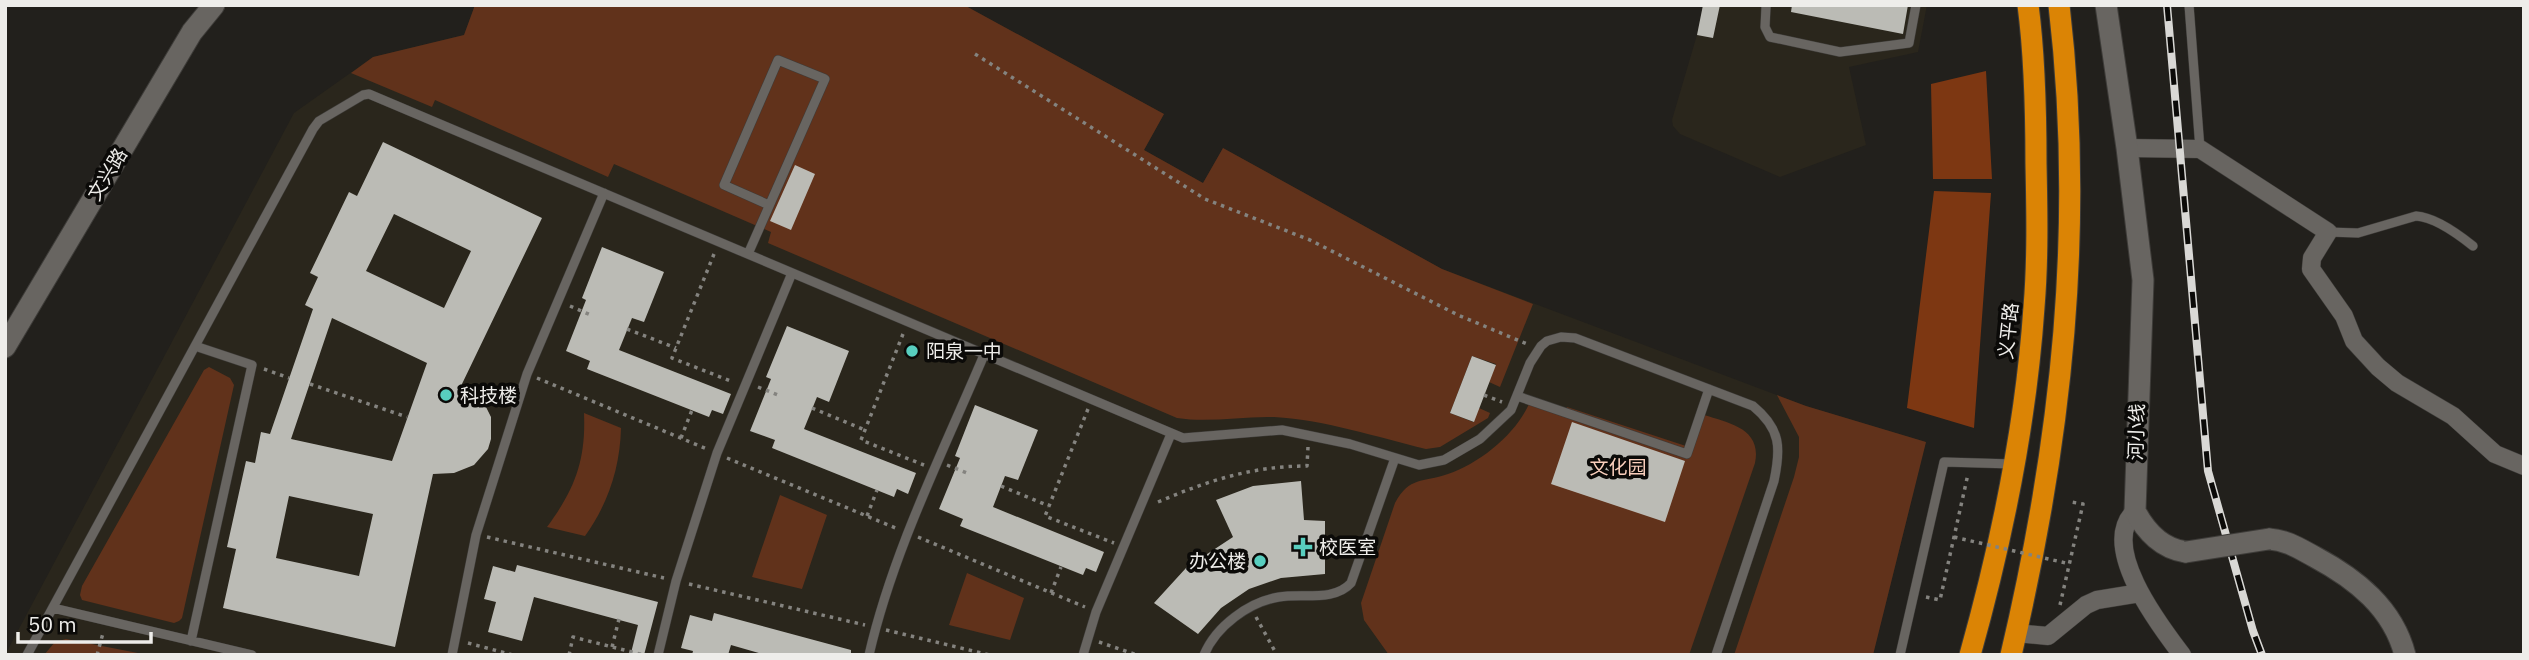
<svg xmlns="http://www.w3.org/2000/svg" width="2529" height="660" font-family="'IBM Plex Sans','Noto Sans SC',sans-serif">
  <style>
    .built { fill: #2a261c }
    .green { fill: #61321b }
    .forest { fill: #7d3712 }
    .building { fill: #bbbbb5; fill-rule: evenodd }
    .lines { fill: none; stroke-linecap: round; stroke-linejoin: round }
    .lane-casing { stroke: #3e3c39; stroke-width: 10 }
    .street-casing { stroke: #3e3c39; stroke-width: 19 }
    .secondary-casing { stroke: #3e3c39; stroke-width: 23 }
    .highway-casing { stroke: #3e3c39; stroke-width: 23 }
    .path { stroke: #84837f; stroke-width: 3.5; stroke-dasharray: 3.5 5; stroke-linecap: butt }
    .lane { stroke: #686561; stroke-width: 9 }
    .street { stroke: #686561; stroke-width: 18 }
    .secondary { stroke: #686561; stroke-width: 21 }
    .highway { stroke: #db8405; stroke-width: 21 }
    .rail-casing { stroke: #d9d8d5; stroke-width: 8 }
    .rail { stroke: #0b0a08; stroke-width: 5; stroke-dasharray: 16; stroke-linecap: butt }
    .secondary-bridge-casing { stroke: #3e3c39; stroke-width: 23; stroke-linecap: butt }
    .path-bridge { stroke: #84837f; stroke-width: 3.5; stroke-dasharray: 3.5 5; stroke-linecap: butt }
    .secondary-bridge { stroke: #686561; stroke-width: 21 }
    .poi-dot { fill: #58cebf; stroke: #0b0a08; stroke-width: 2.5 }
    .labels { text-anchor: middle; stroke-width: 7; stroke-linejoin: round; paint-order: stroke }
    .street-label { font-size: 19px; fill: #eeedea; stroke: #0b0a08 }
    .poi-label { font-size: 19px; fill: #eeedea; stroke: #0b0a08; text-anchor: start }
    .park-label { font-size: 19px; fill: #fbd0bd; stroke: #0b0a08 }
  </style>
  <rect width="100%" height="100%" fill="#22201c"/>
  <!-- built -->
  <path class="built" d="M475,5H964L1164,114L1144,150L1203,183L1223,148L1442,269L1806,406L1926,442L1873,655H5L294,113L373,57L464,35Z
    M1703,5H1927L1918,52L1849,67L1866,145L1780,177L1680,134L1673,126L1672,120L1697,35Z"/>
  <!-- green -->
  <path class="green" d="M475,5H964L1164,114L1144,150L1203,183L1223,148L1442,269L1533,304L1500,387L1489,382L1496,364L1472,356L1450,413L1473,422L1479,408L1490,413L1488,418L1440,447L1426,449C1376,437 1326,420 1274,417C1242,416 1209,423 1177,418L768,243L771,232L614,164L608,177L435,100L432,107L351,73L373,57L464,35Z
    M209,367L230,378L234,385L182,618L179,621L174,623L82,600L80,595L82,586L204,370Z
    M1777,395L1806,406L1926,442L1873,655H1734L1794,477L1799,457V437Z
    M1529,404L1564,416L1567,407L1692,448L1704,415C1730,423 1762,429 1755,463L1689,655H1389L1364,620L1361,603L1395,503C1410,476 1422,483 1448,474C1480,463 1515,435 1529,404Z
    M584,413L621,428C620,468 608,504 585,536L547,527C575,489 586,460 584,413Z
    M780,495L827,515L802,589L752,577Z
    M967,573L1024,598L1010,640L949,625Z
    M66,639L148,655H44L55,642Z"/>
  <!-- forest -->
  <path class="forest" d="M1986,71L1992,179H1933L1931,84Z
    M1934,191L1991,193L1974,428L1907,408Z"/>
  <!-- building -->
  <path class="building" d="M1703,5H1720L1713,38L1697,35Z
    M1792,5H1908L1903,34L1791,12Z
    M383,142L542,218L461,386L480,399L486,407L491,417V439L488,449L474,465L454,473L433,474L395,647L223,608L236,549L227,547L246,461L255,463L261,432L270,434L313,309L305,305L318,277L310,273L349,192L357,196ZM394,214L471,251L444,308L366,271ZM332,318L427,363L392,461L291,439ZM289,496L373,514L359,576L276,558Z
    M795,165L815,174L791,230L770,221Z
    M602,247L664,272L644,322L632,318L619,350L731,394L723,414L712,410L709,417L587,369L590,361L566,351L586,300L582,298Z
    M787,326L849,351L829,402L817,397L804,429L916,473L908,494L897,489L894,497L772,448L775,440L750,431L771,379L766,377Z
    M1472,356L1496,365L1474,422L1450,413Z
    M975,405L1038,430L1018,480L1005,476L993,507L1104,552L1096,572L1086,568L1083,575L960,526L963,519L939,509L960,458L955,456Z
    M1572,422L1685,461L1665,522L1551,484Z
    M1301,481L1304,520L1325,521V574L1281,578L1249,589L1221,608L1198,634L1154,603L1186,568L1233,537L1216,500L1253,486Z
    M517,565L658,602L644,655L631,653L638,625L534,597L522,641L488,632L496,602L484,599L493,566L515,572Z
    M714,613L851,650V655H766L731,645L728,655H692L693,651L681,648L690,615L712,621Z"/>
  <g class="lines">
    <defs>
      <path id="lane" d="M2189,5L2200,149
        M1766,7L1765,27L1770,37L1840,52L1909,43L1916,5
        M2328,232L2358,233L2416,216C2435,217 2458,234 2473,246
        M748,254L825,79L778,60L724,185L769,205
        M1517,396L1687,454L1709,389
        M53,608L252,655
        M191,641L252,365L195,346
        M27,655L313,129L319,121L363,95L369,94L1183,438L1282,430L1350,444L1419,465L1444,460L1480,439L1511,410L1530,363L1541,346L1547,341L1561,337L1575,338L1753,406C1781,429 1781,448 1774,481L1716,655
        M452,655L476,535L527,374L604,193
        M658,655L676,581L717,453L792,273
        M869,655C893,551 943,452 984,355
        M1083,655L1096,612L1171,434
        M1204,655C1216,626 1249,602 1279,597C1302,593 1334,602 1351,583L1395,458
        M1900,655L1944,462L2013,464"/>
      <path id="street" d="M2127,148L2200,149L2328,232L2312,258L2311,269L2344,316L2354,341L2378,367L2397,383L2453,416L2495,454L2524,466
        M2135,511C2098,546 2160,626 2182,655
        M2016,633L2048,636L2086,605L2097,600L2140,593"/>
      <path id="secondary" d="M2106,5L2127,148L2143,280L2135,511C2146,532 2163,549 2186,552
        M5,347L192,32L214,5
        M2269,539C2287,540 2300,549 2315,557C2356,579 2393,608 2405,655"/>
      <path id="highway" d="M1970,655C2002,541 2026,425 2034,307C2038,259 2037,211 2036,164C2036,110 2035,58 2028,5
        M2011,655C2062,439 2085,226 2059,5"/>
    </defs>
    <!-- lane casing -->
    <use href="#lane" class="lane-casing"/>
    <!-- street casing -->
    <use href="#street" class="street-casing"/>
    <!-- secondary casing -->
    <use href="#secondary" class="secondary-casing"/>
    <!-- highway casing -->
    <use href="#highway" class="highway-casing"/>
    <!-- path -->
    <path class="path" d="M975,54L1205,199L1310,240L1458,315L1527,344
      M714,254L672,358L733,382
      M570,306L593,316
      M627,329L676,348
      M903,334L861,440L924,465
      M264,369L289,378
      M537,378L707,449
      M310,384L407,417
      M758,387L778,395
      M1484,395L1502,402
      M812,408L865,430
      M1088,409L1045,516L1114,543
      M681,438L692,410
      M727,458L898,529
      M947,465L967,473
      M1001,486L1049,506
      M1158,502C1207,481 1252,466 1307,466L1308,447
      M867,516L877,490
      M487,537L664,578
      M918,537L1085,607
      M689,584L865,625
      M1051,593L1061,567
      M1926,597L1940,600L1968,474
      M2060,605L2083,504L2071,502
      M1256,617L1277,655
      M886,630L990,655
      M1099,642L1137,655
      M468,643L513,655
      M612,647L619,619
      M97,655L103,633
      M569,655L573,637L644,655"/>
    <!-- lane -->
    <use href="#lane" class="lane"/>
    <!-- street -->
    <use href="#street" class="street"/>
    <!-- secondary -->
    <use href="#secondary" class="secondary"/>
    <!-- highway -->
    <use href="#highway" class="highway"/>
    <defs>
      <path id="rail" d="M2167,5L2208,471L2253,631L2262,655"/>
    </defs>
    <!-- rail casing -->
    <use href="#rail" class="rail-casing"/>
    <!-- rail -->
    <use href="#rail" class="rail"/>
    <defs>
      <path id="secondary-bridge" d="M2186,552L2269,539"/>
    </defs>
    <!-- secondary-bridge casing -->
    <use href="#secondary-bridge" class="secondary-bridge-casing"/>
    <!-- path-bridge -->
    <path class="path-bridge" d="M1954,537L2070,564"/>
    <!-- secondary-bridge -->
    <use href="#secondary-bridge" class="secondary-bridge"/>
  </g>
  <!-- markers -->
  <g class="poi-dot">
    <circle cx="912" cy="351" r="7"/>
    <circle cx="446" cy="395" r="7"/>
    <path d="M1299.5 536.5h7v7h7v7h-7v7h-7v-7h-7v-7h7z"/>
    <circle cx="1260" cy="561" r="7"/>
  </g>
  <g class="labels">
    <!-- street labels -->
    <g class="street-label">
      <text transform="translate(107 174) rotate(-59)" y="7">文兴路</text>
      <text transform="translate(2008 331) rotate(-84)" y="7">义平路</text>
      <text transform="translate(2136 432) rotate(-88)" y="7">河小线</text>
    </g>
    <!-- poi labels -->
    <g class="poi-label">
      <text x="926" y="358">阳泉一中</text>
      <text x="460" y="402">科技楼</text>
      <text x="1319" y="554">校医室</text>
      <text x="1246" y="568" text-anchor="end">办公楼</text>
    </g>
    <!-- park labels -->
    <g class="park-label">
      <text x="1618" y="474">文化园</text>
    </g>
  </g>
  <!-- border -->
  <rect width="2529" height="660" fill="none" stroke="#eeedea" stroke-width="14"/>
  <!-- scale -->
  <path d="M18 632v10h133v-10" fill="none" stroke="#eeedea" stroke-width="3.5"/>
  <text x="28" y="632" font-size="21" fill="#eeedea" stroke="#0b0a08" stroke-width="5" paint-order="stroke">50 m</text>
</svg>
